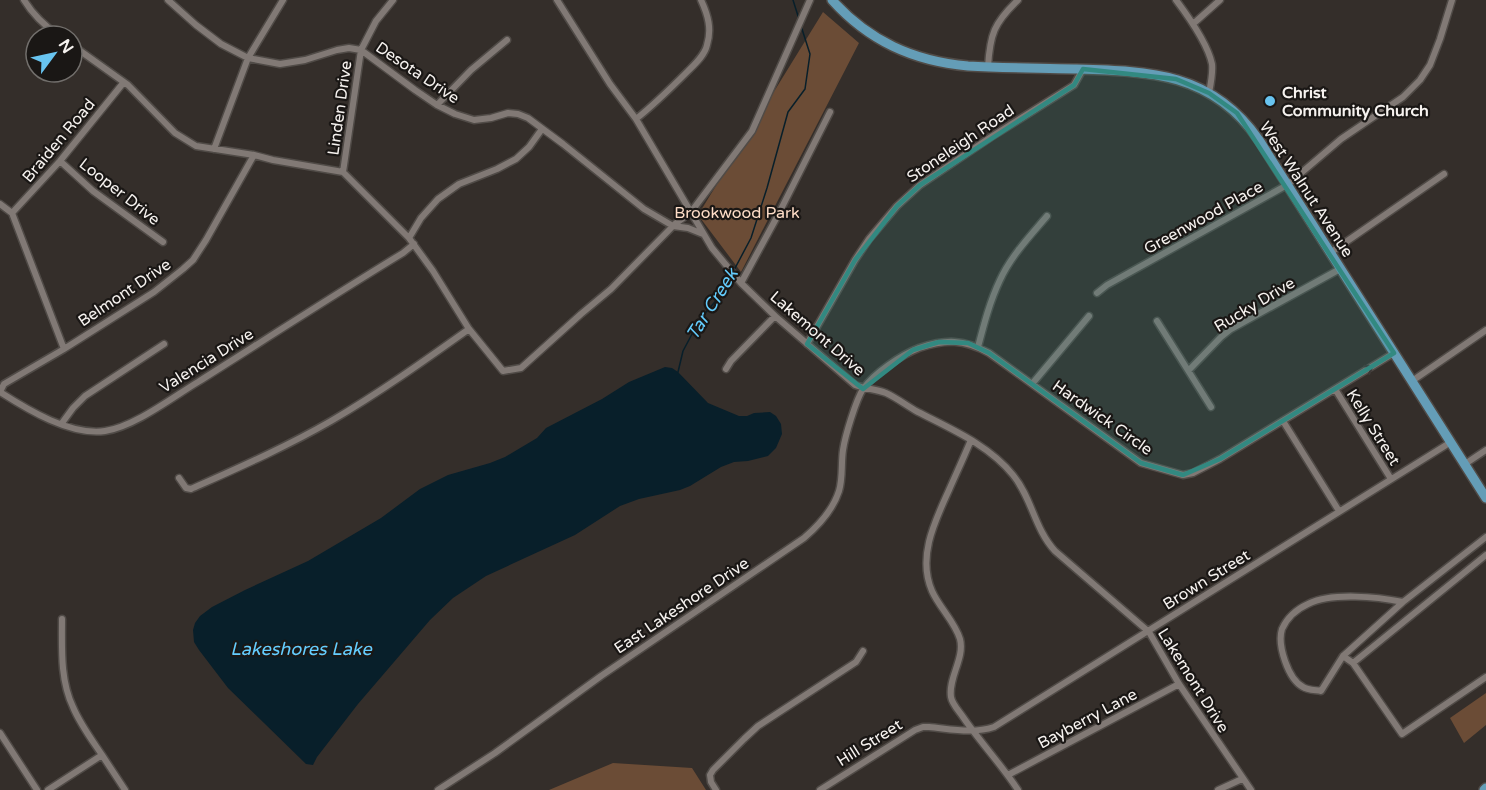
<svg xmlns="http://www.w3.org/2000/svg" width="1486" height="790" font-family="'Varela Round',sans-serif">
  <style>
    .green { fill: #6b4c36 }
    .water { fill: #081f2a }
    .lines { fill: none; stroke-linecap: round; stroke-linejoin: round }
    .stream { stroke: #081f2a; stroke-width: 1.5 }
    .street-casing { stroke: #504b47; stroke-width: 9 }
    .primary-casing { stroke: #504b47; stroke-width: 12 }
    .street { stroke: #817975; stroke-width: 6 }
    .primary { stroke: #649db7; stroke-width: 9 }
    .oneway { stroke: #3e3937 }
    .marked { fill: #328981; fill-opacity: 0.2; stroke: #328981; stroke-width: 4.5; stroke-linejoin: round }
    .poi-dot { fill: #68c4f0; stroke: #1a1715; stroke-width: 2 }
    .labels { text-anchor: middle; stroke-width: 4.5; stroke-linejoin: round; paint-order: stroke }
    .street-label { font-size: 16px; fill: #f6f2ef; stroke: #1a1715 }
    .poi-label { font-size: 16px; font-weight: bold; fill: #f6f2ef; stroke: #1a1715; text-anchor: start }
    .park-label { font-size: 16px; fill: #feddc7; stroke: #1a1715 }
    .water-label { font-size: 18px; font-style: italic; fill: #64cdfe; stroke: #1a1715 }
  </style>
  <rect width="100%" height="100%" fill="#342e2a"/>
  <!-- green -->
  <path class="green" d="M823,12L859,43L741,272L698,215Z
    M1486,693V725L1464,743L1450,718Z
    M613,763L692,768L706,790H549Z"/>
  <!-- water -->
  <path class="water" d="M665,367L672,368L678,372L708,403L739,416H747L754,413L770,412L776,416L781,424L782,434L776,448L768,456L748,461L734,462L721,467L690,486L680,490L639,499L620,506L575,535L486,576L453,598L430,620L358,704L317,757L313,765L306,764L228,688L199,650L194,642L193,630L195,623L200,616L212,607L245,590L308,561L381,518L420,489L448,475L490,463L505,457L537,438L546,428L602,399L629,382Z"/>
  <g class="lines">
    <!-- stream -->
    <path class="stream" d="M793,0L799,19
      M733,272L751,238L767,188L788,112L805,89L810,54L801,26
      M678,372L683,351L700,319L721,295L731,276"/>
    <defs>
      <path id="street" d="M24,0C33,15 45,26 59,36
        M168,0L196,25L221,44L248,58L280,64L305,60L337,50L349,48L361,50L415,90L437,105L455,114L474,120L491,118L508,113L518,114L528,118L563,144L644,209L673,226L688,228L703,234
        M393,0L376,21L361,50L343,172L409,238L433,271L469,329L503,371L521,368L581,314L611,289L675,224L691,212L752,131L810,0
        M557,0L610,84L636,119L712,248L741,283L775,316L855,385C865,389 876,389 886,393C897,398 907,406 918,412C951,429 989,445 1013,475C1032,498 1034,528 1055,551L1149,632L1179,684L1251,790
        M1176,0C1188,16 1208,45 1212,64C1213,73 1211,83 1209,93
        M1193,24L1220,0
        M72,45L128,85L175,133L196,146L254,155L273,160L343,172
        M988,67C990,34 994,23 1018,0
        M437,105L471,70L507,40
        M636,119C655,104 671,88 688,71C695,64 705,55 707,45C712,29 708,15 701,0
        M214,149L248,58L283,0
        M60,161L93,191L163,242
        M0,204L12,213
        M409,238L421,218L438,199L459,184L497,169L516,159L529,147L542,129
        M1330,253L1444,174
        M741,283L778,215L830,112
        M1097,293L1107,285L1287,185L1341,139L1403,97L1420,80L1430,65L1440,39L1452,0
        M1157,321L1211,407
        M807,344L855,260L869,239L897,206L920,185L991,137L1074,85L1083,69
        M978,347C984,324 990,301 1000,280C1011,256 1030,236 1047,216
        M64,349L12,213L60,161L124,82
        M726,369L731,361L775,316
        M1189,370L1221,337L1231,329L1340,269
        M1412,381L1486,330
        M1032,384L1089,316
        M1335,389L1391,479
        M0,392C28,410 71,436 105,431C134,427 173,397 198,382C266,339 334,295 403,253L414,244
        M0,392L4,384L64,349L154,292L183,269L193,260L206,240L254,155
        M1283,421L1339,511
        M62,423L73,408L85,396L164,344
        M971,440C964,457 956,474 949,490C935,521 917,557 932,591C939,607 955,622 960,639C965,658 948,678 951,697C952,704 959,711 963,717C980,742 1001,764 1018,790
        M1465,464L1486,450
        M179,478L186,488L191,489C238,468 286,447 331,421C379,393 424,361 469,329
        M1403,602C1378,597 1332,592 1308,604C1297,609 1287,618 1282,629C1277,645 1288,679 1303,687C1307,690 1315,690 1321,691L1343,656L1403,602L1486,537
        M62,619C62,648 60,680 73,707C80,724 92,740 102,755
        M1343,656L1353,663L1402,734L1486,677
        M1353,663L1486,555
        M0,733L37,790
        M1008,775L1179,684
        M48,790L102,755L125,790
        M438,790L495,753L601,676L804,538C818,526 833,510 839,491C843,478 841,463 843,450C845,436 856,400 863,389C874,373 901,355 919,348C946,339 963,339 989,353L1141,463L1183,475L1193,473L1220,459L1394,353
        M716,790L711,782L710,775L713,770L744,739L758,726L856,662L863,651
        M820,790L915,730L923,727H929C951,729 973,734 994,727L1451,442
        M1218,790L1242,779"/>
      <path id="primary" d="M832,0C869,41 913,61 968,66C1003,68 1039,68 1074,69C1149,71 1212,72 1259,140L1486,498
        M1484,790L1486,788"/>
    </defs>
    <!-- street casing -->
    <use href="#street" class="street-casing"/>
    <!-- primary casing -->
    <use href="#primary" class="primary-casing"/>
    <!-- street -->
    <use href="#street" class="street"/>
    <!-- primary -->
    <use href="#primary" class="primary"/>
  </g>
  <!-- one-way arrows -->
  <defs><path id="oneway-shaft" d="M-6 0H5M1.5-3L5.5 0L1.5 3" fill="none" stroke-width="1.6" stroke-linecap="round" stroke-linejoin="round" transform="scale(1.5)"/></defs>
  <use class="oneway" href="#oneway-shaft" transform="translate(1365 371) rotate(-31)"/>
  <!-- marked area -->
  <path class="marked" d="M1083,69L1176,79L1209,93L1237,113L1394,353L1220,459L1183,475L1141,463L989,353L968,343L939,342L913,350L863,389L807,344L855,260L897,206L920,185L1074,85Z"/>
  <!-- markers -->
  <circle class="poi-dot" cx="1270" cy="101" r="6"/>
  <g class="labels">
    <!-- street labels -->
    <g class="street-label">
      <text transform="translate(418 72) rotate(34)" y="6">Desota Drive</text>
      <text transform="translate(339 108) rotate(-82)" y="6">Linden Drive</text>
      <text transform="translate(58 140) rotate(-50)" y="6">Braiden Road</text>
      <text transform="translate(960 143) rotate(-34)" y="6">Stoneleigh Road</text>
      <text transform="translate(1307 189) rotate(57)" y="6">West Walnut Avenue</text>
      <text transform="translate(120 191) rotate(38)" y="6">Looper Drive</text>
      <text transform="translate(1203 217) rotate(-29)" y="6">Greenwood Place</text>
      <text transform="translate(124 292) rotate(-34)" y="6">Belmont Drive</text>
      <text transform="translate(1254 304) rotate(-31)" y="6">Rucky Drive</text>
      <text transform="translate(818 333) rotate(41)" y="6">Lakemont Drive</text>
      <text transform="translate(206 360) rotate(-32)" y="6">Valencia Drive</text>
      <text transform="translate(1103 417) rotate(35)" y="6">Hardwick Circle</text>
      <text transform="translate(1374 427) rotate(58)" y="6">Kelly Street</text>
      <text transform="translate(1206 579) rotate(-32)" y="6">Brown Street</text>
      <text transform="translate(681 605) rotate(-34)" y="6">East Lakeshore Drive</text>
      <text transform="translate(1194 680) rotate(58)" y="6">Lakemont Drive</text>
      <text transform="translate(1087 718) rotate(-28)" y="6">Bayberry Lane</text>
      <text transform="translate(869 742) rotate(-32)" y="6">Hill Street</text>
    </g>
    <!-- poi labels -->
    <g class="poi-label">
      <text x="1282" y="98">Christ<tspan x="1282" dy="18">Community Church</tspan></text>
    </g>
    <!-- park labels -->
    <g class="park-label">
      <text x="737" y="218">Brookwood Park</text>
    </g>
    <!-- water labels -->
    <g class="water-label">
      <text transform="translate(712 304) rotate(-58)" y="6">Tar Creek</text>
      <text x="301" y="655">Lakeshores Lake</text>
    </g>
  </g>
  <!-- north arrow -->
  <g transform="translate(54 54) rotate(57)"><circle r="28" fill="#1a1715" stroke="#726f6c" stroke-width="1.5"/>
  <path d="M0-4.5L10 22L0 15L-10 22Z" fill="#68c4f0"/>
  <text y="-9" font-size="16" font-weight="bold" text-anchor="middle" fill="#f6f2ef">N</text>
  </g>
</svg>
